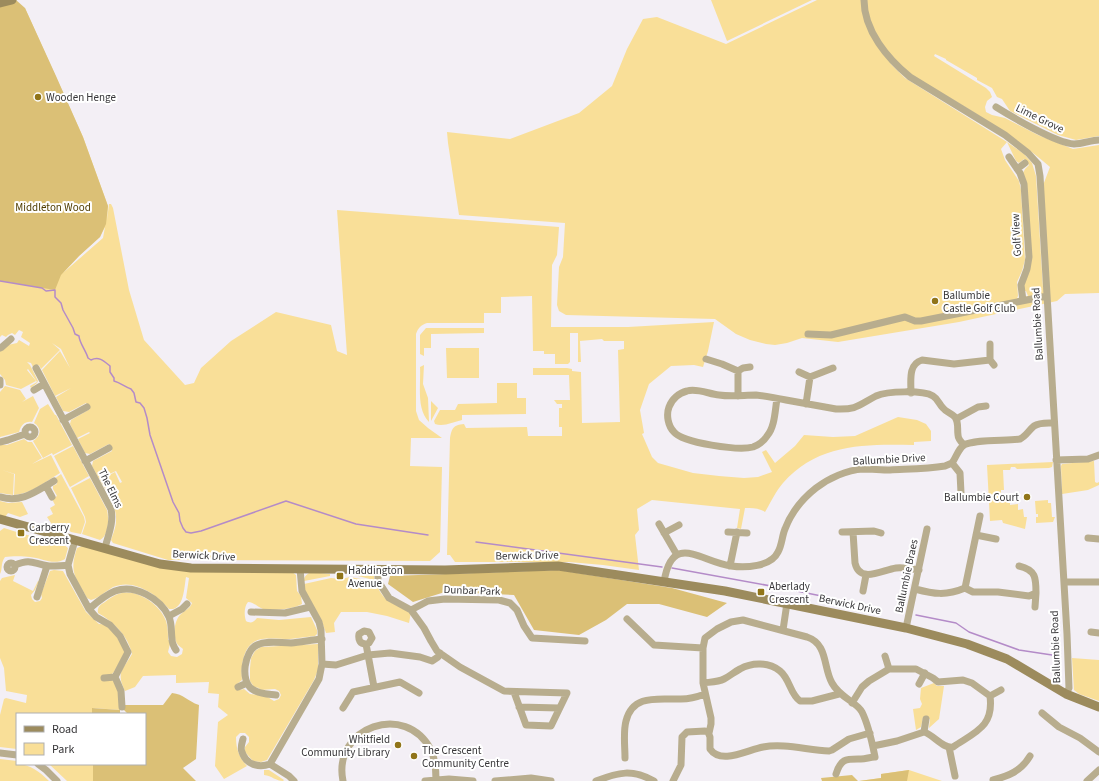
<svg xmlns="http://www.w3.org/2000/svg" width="1099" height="781" font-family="'Source Sans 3',sans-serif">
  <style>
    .green { fill: #f9df98; fill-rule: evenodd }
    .forest { fill: #dbc076 }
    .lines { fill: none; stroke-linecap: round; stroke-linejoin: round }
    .stream { stroke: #b48bc8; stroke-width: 1.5 }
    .street { stroke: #b8ad8e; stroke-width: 7 }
    .secondary { stroke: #9c8b5d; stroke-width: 9 }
    .poi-dot { fill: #907419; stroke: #fff; stroke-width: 1.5 }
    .labels { text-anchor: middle; stroke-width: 4; stroke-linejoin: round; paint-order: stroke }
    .poi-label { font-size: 11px; fill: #373638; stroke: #fff; text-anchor: start }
    .street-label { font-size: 11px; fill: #373638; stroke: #fff }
    .park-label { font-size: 11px; fill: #503d00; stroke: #fff }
  </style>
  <rect width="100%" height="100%" fill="#f3eff5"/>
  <!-- green -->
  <path class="green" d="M711,0H812L727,41Z
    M817,0H1099V136L1076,140L1058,135L1010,111L1002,99L997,97L992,88L977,80V78L946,60V59L935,54L934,56L986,88L990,92L992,97L987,101L985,107L986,112L992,115L1005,118L1038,135L1073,149L1099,145V293L1065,294L1057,301L959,322L838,342L802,338L787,343L775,345L766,344L750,340L736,334L715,319L566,315L559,311L557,305L559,267L563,257L565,223L459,215L448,143L447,132L510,139L579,113L612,86L627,49L643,19L657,17L726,44ZM890,63C944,95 1002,125 1050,167L1042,188L1049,288H1043L1036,176L1032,163L1024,154L1007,142L905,78ZM1007,142L1016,161L1019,163L1024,159L1029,165L1025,169L1023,173L1030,269L1024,285V291H1026L1028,296L1017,298L1018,296L1017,282L1022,271L1025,260L1021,190L1019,181L1005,160L1001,149Z
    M25,8L83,137L108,206L107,220L109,204H111L113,208L129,290L144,340L185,385L194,383L201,368L231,341L276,312L331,325L337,351L347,355L337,210L559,227L557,255L552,265L551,327H628L714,322L708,351L703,367L694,365L671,366L649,384L640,410L644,433L642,434L652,457L658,463L693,473L719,476L744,478L758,477L772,472L762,452L766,450L775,463L795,446L804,435L833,437L855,436L898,417L917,420L926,424L931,431V441L914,442V445C866,444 818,443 783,483C776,491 771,502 765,512C759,508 752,508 745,508L741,529L737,528L740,509L652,500L637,509L639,530L635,535L639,570L603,565L569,562H455L450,555H447L450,438C452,428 453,425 464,424L466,428L527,427L528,436H562V427H559V408H562V404H557L554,400H570L569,375H533V368H567L572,369V371L581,372L582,423L620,422L618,350L624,349V341H604L602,339L580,341L581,362H578V333H570V362L568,364H555V354H544V351H533L532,296L501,297V313H484V323H427C421,325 418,328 416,334V411L419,420L428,428L442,438H411L410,466L442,467L440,552L430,561L168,560L113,543L111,540C113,534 116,527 116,521C117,506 107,493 100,480L115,472L120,483L122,482L116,471L99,479L92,466L93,461L112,451L109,444L90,454L85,453L78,439L90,433L89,432L77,438L70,424L71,420L90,409L86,403L69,412L63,411L56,397L71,388L55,396L42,370L60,351L70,368L61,349L52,343L60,350L41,369L39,365L33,367L31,363L27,362L30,365L38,381L37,383L31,388L30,386L37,382L28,369L27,370L36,381L21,389L6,385L5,380L0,374V351L8,345L17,343L19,340L29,346L30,343L21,337L23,332L19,330L15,335L12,333L8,335L6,337L2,335L0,337V281L12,283L0,281ZM105,227L103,238L63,273L79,256L100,237Z
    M426,328H484V333L431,334V348H424V356L420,354V335Z
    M446,348H479V378H447Z
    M424,365L423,384L428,398L429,422C416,409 421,385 420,367Z
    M497,383H517V398H526V414L462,415V420C453,422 444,427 435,424L434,421L440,410H455L458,404L497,403Z
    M5,386L20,390L26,399L22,402L33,396L39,408L32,422C25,421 21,425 19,432L0,437V392Z
    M431,401L438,408L431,421Z
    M48,404L55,415H56L72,445L53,455L52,453L43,458L33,441C41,436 42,428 34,423L40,409Z
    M24,439L28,442H32L42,458L32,464L51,455L60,473C46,481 31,494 14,495L15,474L2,470L14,474L13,495L0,493V445H7Z
    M73,446L89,476L70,487L54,456Z
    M1094,461L1095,482L1097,483L1099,482V485L1088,490L1062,494L1061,466L1062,464Z
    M1053,462L1052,467L1049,468L1017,469L1015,467H1011L1010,470H1003L1004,490H1001V493H998L999,502H1010V505L1018,504V510L1023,509L1024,517H1027L1025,529L1003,523L1002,520L990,521L987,465Z
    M61,474L84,517L85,522L81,534L71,532L65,527L61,525L53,526L47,517L53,514L50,508L55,505L52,499L57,496L53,489V486L57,484L54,479Z
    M90,478L107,510C109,519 109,535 100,540L82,534L86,522L85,517L71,488Z
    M1048,500V503H1051L1052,517H1055L1053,522L1036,523V517H1038V514H1036L1035,501Z
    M0,501L8,503L22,502L28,514L20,517L8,513L5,517L0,515Z
    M4,528L23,534L62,543L68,548L65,559C54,566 42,558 30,557C24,556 11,556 5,557C0,564 3,569 0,574V531Z
    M82,546L161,567L292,572L296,575L297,591L301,596L302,604C294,609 272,611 263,609C257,607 254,602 248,602C244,607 244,615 246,621C251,624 254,622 257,618L279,620L311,617L317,630V634L315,636C306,637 298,638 290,639C281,639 271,638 262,639C243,642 241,665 242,680L236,685V689L240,690L244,689L250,694L266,696L274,701L279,699L281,695L279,691L275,689L260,690L259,688L254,687L250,681V668L251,658L255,651L261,647L318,644V670L314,680L267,760L261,762L253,761L245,752V747L249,742V737L245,733H240L236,737C236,749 239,757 247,766L224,779L215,766L218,722L228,715L218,707L219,694L208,693L209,682L176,683V675L143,676L135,687L125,691C116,672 122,671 132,654C128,636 114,622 98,613C97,607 100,605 105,602C110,598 116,594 122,593C139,590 160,605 166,621C168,627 168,634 168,640H170V644L168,652L171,656L177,657L182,654L183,649C181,647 179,646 178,645C172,637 174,620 181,614C185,610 190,609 192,603L186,598L189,578L186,577C184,588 184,611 169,609C156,594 134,578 113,587C106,591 99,598 91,600L87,598C75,577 69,572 77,548Z
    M54,570L63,571L86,612L99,624C112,623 120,642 125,652L114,672L111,675L112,680C121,686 119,700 120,710L93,708L92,714H17V749L0,747V715L4,699L6,698L26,703L27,695L6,691L4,668L0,658V581L2,578L15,575L13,581L33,591L38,581H39L35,590L31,595L32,599L35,602L40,601L42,598L41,594L50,571Z
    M311,572L330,574V576L304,581C304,576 307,574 311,572Z
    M359,573H370L374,576V580L350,574Z
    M350,577L376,582C382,602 393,603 411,612L409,623L387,616L367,612H341L334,623L335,632L326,633L321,619L304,590V584L331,578L341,579Z
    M1072,658L1099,660V701L1079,694L1074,690Z
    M934,683L937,686H944L939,719L929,728L930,719L923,717L921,727L916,730L913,709L920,708L922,704L920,699L921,688Z
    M0,759L17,761V764C30,764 40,772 49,781H0Z
    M49,764H93V781H67Z
    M264,770H269L284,780L283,781C276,781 272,776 264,775Z
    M909,770L942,781H859L881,778V774Z"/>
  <!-- forest -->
  <path class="forest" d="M16,0L25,8L56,76L83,137L108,206L106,224L100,237L79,256L61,275L55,290L0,281V4Z
    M558,570L672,588L727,603L707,617L659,604H627L606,620L579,635L534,630L514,595L445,592L413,602L388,584L390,576Z
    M172,693C184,694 187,701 199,705L196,759L183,768L196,781H93V764H145V714H128L123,709L124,705H163Z
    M92,708L120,710V714H92Z
    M909,770L907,781H859L881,778V774Z
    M852,775L858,781H822L821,778Z"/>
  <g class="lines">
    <!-- stream -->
    <path class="stream" d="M0,281L42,288L46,291L55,290V297L61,303L63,310L73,328L75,334L79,336C79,342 86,351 88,358L91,360C99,356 104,361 110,366V372L114,378V381C121,383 125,387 131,389L134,393L136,402L140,403L144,408L147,418L150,435L173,502L179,513L180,521L183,528L186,532L191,533L201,531L286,501L356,524L428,535
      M476,542L662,567
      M672,568L782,588L851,602
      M916,615L956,623L969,632L1019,650L1052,655"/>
    <!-- street -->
    <path class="street" d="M864,0C864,31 888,59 910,77L1005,135L1028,153L1038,164L1040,176L1067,634L1069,688L1066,694
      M996,107C1012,117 1056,143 1074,144C1083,144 1091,140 1099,140
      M1009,157L1020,173L1024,184L1029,257L1027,269L1021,285L1023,301
      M1017,169L1025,163
      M808,334L831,335L905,317L915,321H921L1047,296
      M990,344V360L994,365
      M0,348L2,347L11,339
      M706,359L722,364L738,371V396
      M36,368L111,509C114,523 108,535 105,548
      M738,371L743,368L750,367
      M799,372L810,377L833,368
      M0,380V385
      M34,390L44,384
      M911,393C911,381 908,364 922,360L954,364L990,360
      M777,399C775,410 775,427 767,436C764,441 758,445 753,447C739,451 683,443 674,432C668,426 666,415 669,407C672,399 679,393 687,391C697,388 709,394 719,395C732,397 744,395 756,395C766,396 776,398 786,400C803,403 819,406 836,409C857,410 859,405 876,396C887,391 923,390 933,396C938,399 939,404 943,408C946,412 951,413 955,417C959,423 957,428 958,435C958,439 961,442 964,445
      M806,404L810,377
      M956,419L978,407L986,406
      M63,420L87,407
      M25 432a5 5 0 1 1 10 0a5 5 0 1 1-10 0Z
      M0,442L8,440L25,434
      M1056,460L1088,459L1099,455
      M85,461L109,448
      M952,463L960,473L961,493
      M46,486L52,497
      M0,497C22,503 35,492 54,481
      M659,524L677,555
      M728,532L747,533
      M842,532L874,531L881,533
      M853,532L855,563C860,584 882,570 896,568C904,567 912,569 919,570
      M664,533L679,525
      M976,535L996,539
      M1088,538L1099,539
      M75,540L68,565L70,574L89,609L96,617L110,625L120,636L128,652L115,677L121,691L122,707
      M7 567a4 4 0 1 1 8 0a4 4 0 1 1-8 0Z
      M15,565C32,558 33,564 49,566C55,566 62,566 68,565
      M730,566L737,532
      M378,570V581L389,598L411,610L424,628L431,641L437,651L460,667L504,691L567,693L551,726L526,725L514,692
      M664,582C672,531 701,562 731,566C745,568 771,567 778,552C782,545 782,536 785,529C791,513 802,499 816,488C829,478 847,470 863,469C872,469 881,470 890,470C908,469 927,469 945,466L952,463C956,458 958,449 964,445C975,439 1006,441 1020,439C1026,436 1029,430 1034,426C1040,422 1048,423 1054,423
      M1064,582H1099
      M965,588L973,592H998L1029,596L1036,593C1036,578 1036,570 1019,566
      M915,589C934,594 946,596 965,588L980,516
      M863,591L866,575
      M37,597L47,566
      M1035,607L1036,593
      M89,609C97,602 105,595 115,591C135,584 160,598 169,617C172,624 171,631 172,639C172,643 174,647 176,650
      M411,610L428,601L445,599L499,600L510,603L517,610L524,626L532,638L585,641
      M251,612L285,613L310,607
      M169,616L182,609L187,604
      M627,619L654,645L703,648
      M906,628L927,529
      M783,630L787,603
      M1091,632L1099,633
      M366,644C360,644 358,640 359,634L364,631L369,632L372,638L369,643L366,644L374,687
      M885,656L889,669
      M322,664L336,665L368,655L390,653L420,657L432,661L438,657L440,653
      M104,678L115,677
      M703,683C710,682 718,682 724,679C730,676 734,672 740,669C752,662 769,662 780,671C790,679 790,694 800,701H812L839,694
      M919,684L925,673
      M238,687L247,683
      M276,695C268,694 258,694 252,689C240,681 244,651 257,645C267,640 280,643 291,643C301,642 312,640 322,639
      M990,696L1001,690
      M852,703L862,687L869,681L889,669H916L933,678L938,682L963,680L972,683L990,696C994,727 975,732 953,747C943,749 934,735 924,732L897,741L873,746
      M519,707L559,708
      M343,708L353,692L400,682L419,693
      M1042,713L1059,727L1080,738L1099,752
      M924,732L926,719
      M709,733L711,724V718L703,683V648L705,638L717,629L731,622L743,620L807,637C828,644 823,667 832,683C840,698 857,702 862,712C869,726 872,742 875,757C870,757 866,759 861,759C846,759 841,758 836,774
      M243,739C242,743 240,748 242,752C246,765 259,768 270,764L319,679L322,664L321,630L319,622L302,591L300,569
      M949,747L955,776
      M0,753L17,755
      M625,758C625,746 623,732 626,721C633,693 660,700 681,699C689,699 697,697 705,694
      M38,764L46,770L57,781
      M270,764L289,776L294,781
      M993,780C1009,776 1021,771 1030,756
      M343,781C332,727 406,701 431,750C435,759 436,770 436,780
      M425,781L449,779L473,781
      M495,781L531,778L551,781
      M596,781C619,772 632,769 654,781
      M673,781L681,765L682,737L687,732L705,731L708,732L710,737V749C721,765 747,750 763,747C784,743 807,750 829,751L832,750L849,739L870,733
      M1087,781L1099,770"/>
    <!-- secondary -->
    <path class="secondary" d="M0,3L12,0
      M0,519L160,564L191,568L445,570L558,566L725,591L906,628L967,644L1007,659L1066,694L1099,707"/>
  </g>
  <!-- markers -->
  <g class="poi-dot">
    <circle cx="38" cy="97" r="4"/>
    <circle cx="935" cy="301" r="4"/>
    <circle cx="1027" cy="497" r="4"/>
    <rect x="17" y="529" width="8" height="8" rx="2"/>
    <rect x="336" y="572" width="8" height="8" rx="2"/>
    <rect x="757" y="588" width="8" height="8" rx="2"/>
    <circle cx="398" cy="745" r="4"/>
    <circle cx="414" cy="756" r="4"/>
  </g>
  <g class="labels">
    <!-- poi labels -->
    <g class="poi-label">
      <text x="46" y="101">Wooden Henge</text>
      <text x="943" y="299">Ballumbie<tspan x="943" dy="13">Castle Golf Club</tspan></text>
      <text x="1019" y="501" text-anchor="end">Ballumbie Court</text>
      <text x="29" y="531">Carberry<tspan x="29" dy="13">Crescent</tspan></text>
      <text x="348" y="574">Haddington<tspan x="348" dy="13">Avenue</tspan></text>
      <text x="769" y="590">Aberlady<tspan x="769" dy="13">Crescent</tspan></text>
      <text x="390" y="743" text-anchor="end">Whitfield<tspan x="390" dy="13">Community Library</tspan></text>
      <text x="422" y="754">The Crescent<tspan x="422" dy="13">Community Centre</tspan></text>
    </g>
    <!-- street labels -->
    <g class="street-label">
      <text transform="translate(1040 118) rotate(26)" y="4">Lime Grove</text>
      <text transform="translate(1016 235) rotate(-93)" y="4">Golf View</text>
      <text transform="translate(1037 324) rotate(-93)" y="4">Ballumbie Road</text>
      <text transform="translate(889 459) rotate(-3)" y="4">Ballumbie Drive</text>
      <text transform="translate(111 488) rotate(64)" y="4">The Elms</text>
      <text transform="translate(204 555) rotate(3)" y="4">Berwick Drive</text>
      <text transform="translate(527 555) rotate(-1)" y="4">Berwick Drive</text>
      <text transform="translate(906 576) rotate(-78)" y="4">Ballumbie Braes</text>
      <text transform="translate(472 590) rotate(2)" y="4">Dunbar Park</text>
      <text transform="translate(850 604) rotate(12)" y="4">Berwick Drive</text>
      <text transform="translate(1055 647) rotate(-92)" y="4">Ballumbie Road</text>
    </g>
    <!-- park labels -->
    <g class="park-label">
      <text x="53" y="211">Middleton Wood</text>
    </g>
  </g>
  <!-- legend -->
  <rect x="16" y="713" width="130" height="52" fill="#ffffff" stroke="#afafaf"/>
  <rect x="24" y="726" width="20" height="6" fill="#9c8b5d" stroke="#afafaf"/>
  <text x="52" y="733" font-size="12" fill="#373638">Road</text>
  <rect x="24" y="743" width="20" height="12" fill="#f9df98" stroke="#afafaf"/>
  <text x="52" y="753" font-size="12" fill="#373638">Park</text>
</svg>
